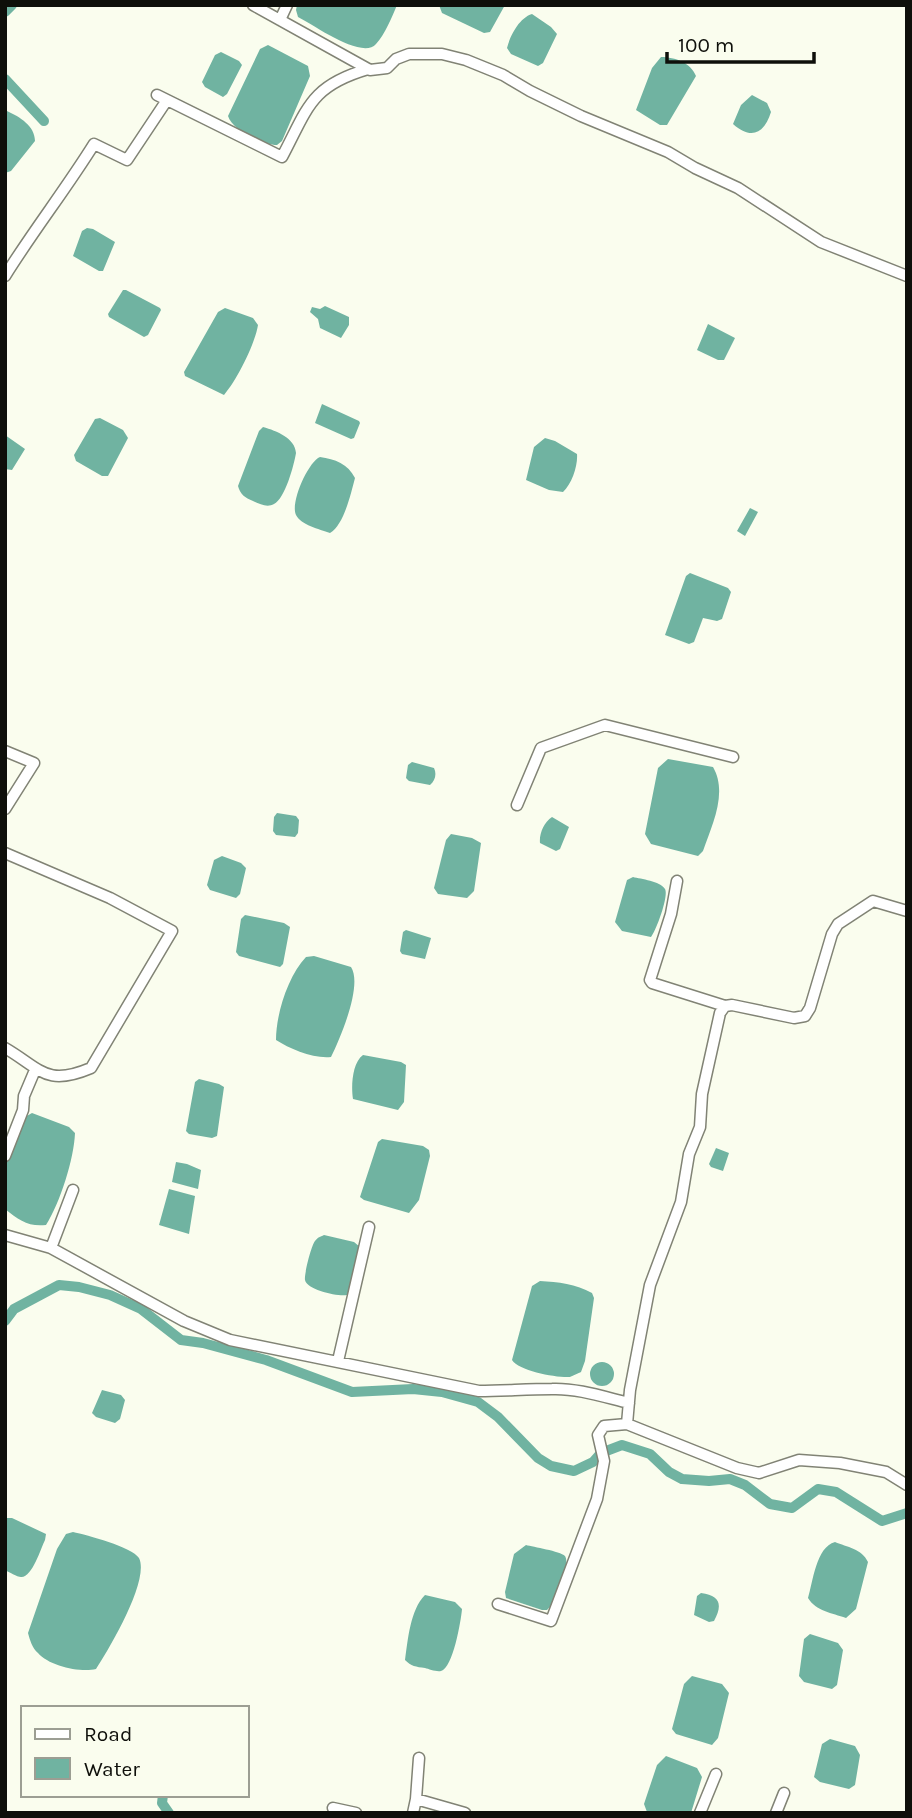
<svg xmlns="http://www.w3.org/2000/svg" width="912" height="1818" font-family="Karla,sans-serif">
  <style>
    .water { fill: #70b3a1 }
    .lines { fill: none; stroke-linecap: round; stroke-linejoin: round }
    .canal { stroke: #70b3a1; stroke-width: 10 }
    .street-casing { stroke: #818375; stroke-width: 13 }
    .street { stroke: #fff; stroke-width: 10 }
  </style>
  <rect width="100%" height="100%" fill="#fafdee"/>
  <!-- water -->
  <path class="water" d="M297,5H397C392,17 385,34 376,44C362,60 314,25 298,17L296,10Z
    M439,5H505L490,32L484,33L442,13Z
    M532,14L551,27L557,34L543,63L538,66L511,54L507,48C510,36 519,18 532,14Z
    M268,45L308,66L310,76L282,141L277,145C263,145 232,130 228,116L260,49Z
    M221,52L239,61L242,65L227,94L223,97L205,87L202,82L215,55Z
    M661,57C675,57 691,63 696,76L667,125H660L636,110L652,68Z
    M752,95L767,103L771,112C764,134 751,140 733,124L741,105Z
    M7,111C20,117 35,126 35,141L11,171L5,173Z
    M87,228L93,229L115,242L103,271H99L73,256L82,231Z
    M123,290H126L160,308L161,310L148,335L144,337L109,317L108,314Z
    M325,306L349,317V325L341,338L320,328L318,319L310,312L312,307L320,309Z
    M225,308L253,318L258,325C255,344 237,380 224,395L185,376L184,372L218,312Z
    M708,324L735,338L724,360H718L697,350Z
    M322,404L359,421L360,423L354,438L351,439L315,423Z
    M100,418L123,430L128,438L108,476H102L76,461L74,455L95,419Z
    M263,427C277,431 295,438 296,453C294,465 285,499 274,504C267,508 260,504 253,501C245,498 240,494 238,486L259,431Z
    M5,435L25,449L12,470L5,469Z
    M545,438L555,441L577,454C578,465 572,484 563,492L549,490L526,480L534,447Z
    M320,457C335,459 348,464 355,478C351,493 344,525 330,533C319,529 301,525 296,515C290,503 308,462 320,457Z
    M750,508L758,512L745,536L737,531Z
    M690,573L728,588L731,592L722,619L717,621L703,618L694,642L689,644L665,635L686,576Z
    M668,759L713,767C728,793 712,825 703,851L698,856L651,844L645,834L658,768Z
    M412,762L434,768C437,774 435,781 430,785L409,781L406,778L408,765Z
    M277,813L296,816L299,820L298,833L295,837L276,835L273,831L274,817Z
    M552,817L569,827L560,849L556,851L540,843C539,834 544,822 552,817Z
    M451,834L472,838L481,843L474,891L467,898L438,894L434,888L446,840Z
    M222,856L241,863L246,868L240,894L236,898L210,890L207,885L214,860Z
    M633,877C641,879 660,881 665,889C669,896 656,931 651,937L622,931L615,922L627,880Z
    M245,915L284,923L290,927L283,964L280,967L239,956L236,952L241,919Z
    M406,930L431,938L425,959L402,954L400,951L403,932Z
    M314,956L351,967C363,985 340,1039 331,1057C314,1059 290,1049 276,1040C276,1014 288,976 306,957Z
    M363,1055L401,1062L406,1065L404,1102L398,1110L353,1099C351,1087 352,1063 363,1055Z
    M199,1079L219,1084L224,1087L217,1136L212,1138L189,1134L186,1131L195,1082Z
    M32,1113L69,1127L75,1133C74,1159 60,1203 46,1225C28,1227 19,1220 5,1209V1165L25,1117Z
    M382,1139L423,1146L429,1150L430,1156L419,1200L409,1213L364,1200L360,1197L378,1142Z
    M716,1148L729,1153L723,1171L711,1167L709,1164Z
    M176,1162L187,1164L201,1170L198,1189L172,1182Z
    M169,1189L195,1196L189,1234L159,1225Z
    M324,1235L354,1242L360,1247L351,1288L347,1295C339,1297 307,1290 305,1280C304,1275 311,1246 315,1241C318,1237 320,1237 324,1235Z
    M540,1281C558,1282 576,1284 592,1293L594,1298L585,1361L581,1372C579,1373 572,1376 570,1377C557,1378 519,1371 512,1360L532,1286Z
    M590 1374a12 12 0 1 1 24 0a12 12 0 1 1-24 0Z
    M102,1390L121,1395L125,1400L120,1419L115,1423L96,1417L92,1413Z
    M6,1518H12L46,1534L45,1540C41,1548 32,1578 21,1577C17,1577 9,1572 5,1570Z
    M73,1532C87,1535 132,1547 139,1558C150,1580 109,1649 96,1669C81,1673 49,1666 38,1653C32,1648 30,1640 28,1633L57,1549L66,1534Z
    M835,1542C847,1547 862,1549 868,1562L856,1609L846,1618C832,1613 816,1611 808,1598C813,1582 816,1547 835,1542Z
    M526,1545C533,1547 560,1551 565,1556C571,1565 555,1603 547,1610H542L506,1598L505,1592L514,1554Z
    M701,1593C720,1596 723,1604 714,1621L709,1622L694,1615L697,1596Z
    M425,1595L455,1602L462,1609C461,1621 453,1668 441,1671C436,1672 429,1669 425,1668C416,1667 411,1666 405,1660C408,1640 410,1610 425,1595Z
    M810,1634L838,1643L843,1650L837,1685L832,1689L804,1682L799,1676L804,1639Z
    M692,1676L722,1684L729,1693L718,1738L712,1745L676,1734L672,1729L684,1684Z
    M830,1739L855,1746L860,1755L855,1785L849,1789L820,1782L814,1777L822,1744Z
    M666,1756L697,1768L702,1777L691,1813L647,1812L644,1804L657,1765Z"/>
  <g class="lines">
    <!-- canal -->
    <path class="canal" d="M5,12L12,5
      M5,79L44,121
      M5,1321L14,1309L59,1285L79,1287L110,1295L141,1309L181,1340L203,1343L266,1360L352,1392L413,1389L442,1392L478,1402L498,1417L538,1458L551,1466L574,1471L593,1462L601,1453L622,1445L650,1454L669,1472L682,1479L709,1481L730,1479L745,1485L770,1504L792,1508L818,1489L836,1492L882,1521L907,1513
      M163,1795L162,1803L169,1813"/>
    <defs>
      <path id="street" d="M253,5L370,70L387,68L396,59L409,54H442L466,60L503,75L530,91L581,116L668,152L695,168L738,188L821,242L907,276
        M280,20L287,5
        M157,95L282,157C308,108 310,86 368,69
        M5,276C33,231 66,189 94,144L127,160L167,100
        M5,751L34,763L5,809
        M517,805L541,748L605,725L733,757
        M5,853L110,898L172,931L91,1068C46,1087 41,1069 5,1048
        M677,881L671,914L650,980L652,983L725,1006
        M5,1156L23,1110L24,1096L35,1070
        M73,1190L51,1248L184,1321L230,1340L479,1391C503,1391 527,1389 552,1389C577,1388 604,1397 629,1403
        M5,1235L51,1248
        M338,1361L369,1227
        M627,1424L630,1390L650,1285L681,1202L689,1154L700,1127L702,1094L720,1013L725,1006L732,1005L794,1018L805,1016L810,1008L832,934L838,924L873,901L907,911
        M498,1604L551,1621L597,1499L604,1461L598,1435L604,1426L627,1424L737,1468L759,1473L799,1460L840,1463L886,1472L907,1485
        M419,1758L416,1799L465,1813
        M333,1808L356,1813
        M413,1813L416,1799
        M700,1813L716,1774
        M776,1813L784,1793"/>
    </defs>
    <!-- street casing -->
    <use href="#street" class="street-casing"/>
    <!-- street -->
    <use href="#street" class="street"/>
  </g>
  <!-- border -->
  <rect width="912" height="1818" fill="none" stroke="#0e0f0a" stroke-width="14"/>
  <!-- legend -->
  <rect x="21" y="1706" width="228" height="91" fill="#fafdee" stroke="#9c9e93" stroke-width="2"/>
  <rect x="35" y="1729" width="35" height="10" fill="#ffffff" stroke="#9c9e93" stroke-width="2"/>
  <text x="84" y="1741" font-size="21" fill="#0e0f0a">Road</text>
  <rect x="35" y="1758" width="35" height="21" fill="#70b3a1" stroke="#9c9e93" stroke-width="2"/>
  <text x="84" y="1776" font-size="21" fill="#0e0f0a">Water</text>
  <!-- scale -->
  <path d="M667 52v10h147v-10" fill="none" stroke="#0e0f0a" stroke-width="3.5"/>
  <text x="678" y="52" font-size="21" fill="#0e0f0a" stroke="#fafdee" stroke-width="5" paint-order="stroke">100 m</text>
</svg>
